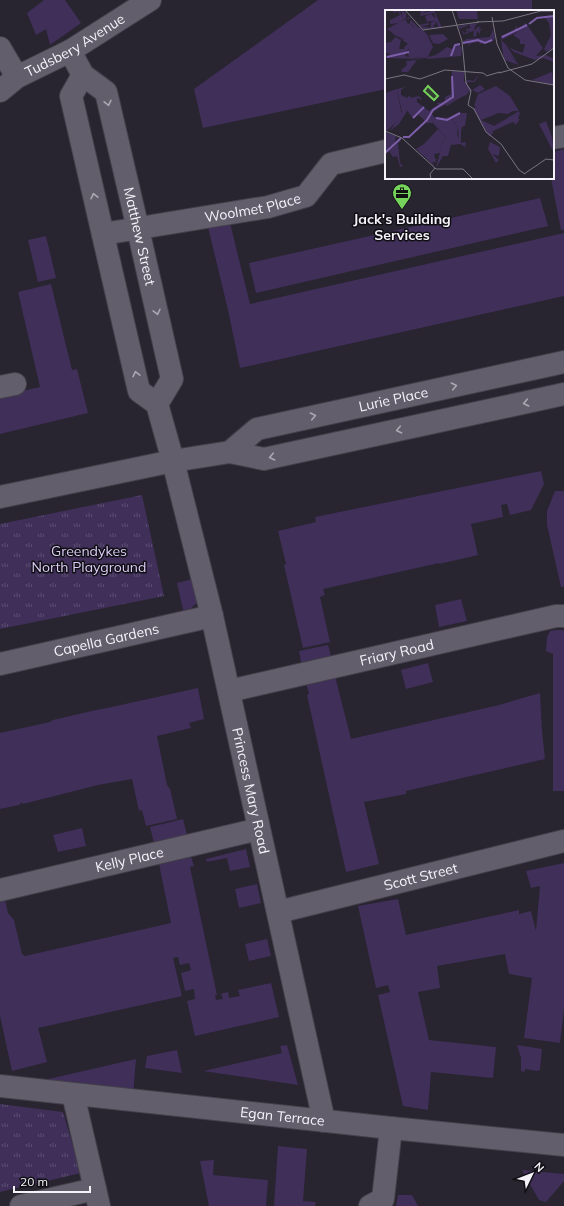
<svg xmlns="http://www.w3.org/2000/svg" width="564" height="1206" font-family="Mulish,sans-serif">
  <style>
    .green { fill: #402f59 }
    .park { fill: url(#park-tufts) }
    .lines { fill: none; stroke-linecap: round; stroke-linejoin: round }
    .minor-casing { stroke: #43404a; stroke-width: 24 }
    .minor { stroke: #625e6b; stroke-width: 22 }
    .oneway { stroke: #aca8b2 }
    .labels { text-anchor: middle; stroke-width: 3; stroke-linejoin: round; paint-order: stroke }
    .street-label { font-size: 14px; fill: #f5f2fa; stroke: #100f14 }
    .poi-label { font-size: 14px; font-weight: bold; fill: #f5f2fa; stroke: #100f14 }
    .park-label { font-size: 14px; fill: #dccdf7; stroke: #100f14 }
    .inset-river { fill: none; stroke: #7c5ea9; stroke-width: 2 }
    .inset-road { fill: none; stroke: #7a7681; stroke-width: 1 }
    .view { fill: #75d25a; fill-opacity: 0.15; stroke: #75d25a; stroke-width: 2 }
    .inset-edge { fill: none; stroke: #f5f2fa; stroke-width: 2 }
  </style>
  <defs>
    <pattern id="park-tufts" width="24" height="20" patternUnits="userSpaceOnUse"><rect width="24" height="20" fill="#402f59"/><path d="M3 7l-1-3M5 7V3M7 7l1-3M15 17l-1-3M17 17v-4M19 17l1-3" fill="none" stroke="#5c4e72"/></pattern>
  </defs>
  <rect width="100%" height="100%" fill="#282430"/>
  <!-- green -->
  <path class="green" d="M44,0H65L81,23L50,45L46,29L36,35L27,13Z
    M318,0H532V11H386V89L203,128L194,89Z
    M564,149V230H561L551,178H553V152Z
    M540,198L548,226L256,293L249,263Z
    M230,223L250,304L564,233V296L240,368L228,310L208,227Z
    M46,236L56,278L38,282L28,240Z
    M51,284L72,370L77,369L88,413L0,434V396L40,387L18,292Z
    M541,471L544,484L531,510L510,515L507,504L501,505L503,517L471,524L478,555L439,564V563L323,589L325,595L320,597L330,642L303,648L284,565L286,564L278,531L316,522L315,517Z
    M555,491H564V587H561L547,525V511Z
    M193,579L198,602L184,614L177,583Z
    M461,599L467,621L439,627L435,605Z
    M557,630H564V791H553V654L546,651L547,637L550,631Z
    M328,645L332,660L302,667L299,651Z
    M428,663L433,682L406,689L401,670Z
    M335,676L351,739L499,705L540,693L542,731L545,759L406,791V794L364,802L379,864L346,872L307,695L309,694L306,683Z
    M198,688L204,719L189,723L191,728L157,736L167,785L170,789L177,819L146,826L142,810L139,811L132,779L98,785L23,804L22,802L19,805L0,809V733L50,722L53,720L96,710L107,708Z
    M183,819L187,835L154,843L150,827Z
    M82,828L86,846L58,852L53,835Z
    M246,849L250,867L230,871L227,858L207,862L206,859Z
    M189,851L194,866L190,867L217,995H215L216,1000L223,999L221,994L228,992L229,998L240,996L238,990L271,983L279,1017L195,1036L187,1001L195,999L194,989L185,991L181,973L191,970L189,963L180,965L178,957L173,958L182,996L38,1028L47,1062L12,1071L0,1016V896L4,895L8,913L14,920L22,954L25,956L171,923L158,859Z
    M564,863V1009L560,1043L524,1038L532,978L509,974L505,954L437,966L440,988L418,992L429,1040L496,1047L493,1078L431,1072L428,1110L403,1106L378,995L390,992L388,985L376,988L358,906L398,899L406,935L519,910V914L531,911L536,931L540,886L531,888L526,871Z
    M257,884L261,903L239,908L235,889Z
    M267,939L271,956L249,961L245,944Z
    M287,1045L298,1085L203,1071L282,1053L280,1046Z
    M517,1045L542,1049L540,1070L537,1071L525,1069V1072L521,1071V1058Z
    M177,1050L182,1073L145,1068L147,1056Z
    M136,1059L133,1096L35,1082Z
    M278,1146L307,1149L303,1201L316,1202L315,1206H274Z
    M214,1160L213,1175L268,1180L266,1206H209L200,1161Z
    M522,1170L564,1174V1181L546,1202L539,1200Z
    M398,1195H412L418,1206H396Z"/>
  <!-- park -->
  <path class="park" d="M142,495L164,596L0,629V524Z
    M0,1104L63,1112L81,1173L0,1192Z"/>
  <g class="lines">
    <defs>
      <g id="minor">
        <path d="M0,48L17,77"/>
        <path id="s1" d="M70,51L83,75L106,92L138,229L172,379L157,404"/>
        <path id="s2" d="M83,75L71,96L139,391L157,404L173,461L212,616L324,1121"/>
        <path id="s3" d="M0,91L17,77L70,51L150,0"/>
        <path d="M553,138L564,136"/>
        <path id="s4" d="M103,234L268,207L306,196L331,164L386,151"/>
        <path d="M0,387L15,384"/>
        <path id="s5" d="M230,452L257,429L564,362"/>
        <path d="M0,497L173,461L230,452L264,459L564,394"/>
        <path id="s6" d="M0,664L212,616"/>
        <path id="s7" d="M229,691L556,616H564"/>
        <path id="s8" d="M0,890L259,829"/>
        <path id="s9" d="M278,912L564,841"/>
        <path id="s10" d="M0,1086L391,1128L564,1145"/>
        <path d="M73,1094L99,1206"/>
        <path d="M21,1206L95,1189"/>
        <path d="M370,1206L383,1199L391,1128"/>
      </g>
    </defs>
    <!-- minor casing -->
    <use href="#minor" class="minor-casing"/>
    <!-- minor -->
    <use href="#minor" class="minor"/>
  </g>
  <!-- one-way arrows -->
  <defs><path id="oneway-chevron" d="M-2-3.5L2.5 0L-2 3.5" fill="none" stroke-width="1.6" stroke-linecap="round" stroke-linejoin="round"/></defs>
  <g class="oneway">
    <use href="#oneway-chevron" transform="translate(108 103) rotate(77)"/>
    <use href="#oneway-chevron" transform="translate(94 196) rotate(-103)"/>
    <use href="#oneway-chevron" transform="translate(157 312) rotate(77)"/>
    <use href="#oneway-chevron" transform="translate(136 374) rotate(-103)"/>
    <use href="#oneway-chevron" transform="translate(454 386) rotate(-12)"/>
    <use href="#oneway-chevron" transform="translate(526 403) rotate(168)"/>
    <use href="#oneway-chevron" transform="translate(313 416) rotate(-12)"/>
    <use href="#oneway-chevron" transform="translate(399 430) rotate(168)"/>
    <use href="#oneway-chevron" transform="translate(272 457) rotate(168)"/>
  </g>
  <!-- icons -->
  <defs>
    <symbol id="office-pin" viewBox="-11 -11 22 30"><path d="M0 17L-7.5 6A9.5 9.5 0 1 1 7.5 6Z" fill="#75d25a" stroke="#100f14"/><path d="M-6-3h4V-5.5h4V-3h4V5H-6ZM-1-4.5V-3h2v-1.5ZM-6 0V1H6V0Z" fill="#111"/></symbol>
  </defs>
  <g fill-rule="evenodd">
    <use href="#office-pin" x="391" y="182" width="22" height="30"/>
  </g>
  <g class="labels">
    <!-- street labels -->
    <g class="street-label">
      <text dy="5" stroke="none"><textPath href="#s3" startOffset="88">Tudsbery Avenue</textPath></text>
      <text dy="5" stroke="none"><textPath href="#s4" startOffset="152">Woolmet Place</textPath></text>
      <text dy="5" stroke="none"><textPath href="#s1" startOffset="204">Matthew Street</textPath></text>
      <text dy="5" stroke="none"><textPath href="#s5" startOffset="175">Lurie Place</textPath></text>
      <text dy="5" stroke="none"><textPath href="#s6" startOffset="109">Capella Gardens</textPath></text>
      <text dy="5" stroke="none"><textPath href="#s7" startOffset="172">Friary Road</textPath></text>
      <text dy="5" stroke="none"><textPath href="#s2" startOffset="747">Princess Mary Road</textPath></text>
      <text dy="5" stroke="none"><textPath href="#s8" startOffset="133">Kelly Place</textPath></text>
      <text dy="5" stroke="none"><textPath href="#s9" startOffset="147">Scott Street</textPath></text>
      <text dy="5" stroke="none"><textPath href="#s10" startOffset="284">Egan Terrace</textPath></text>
    </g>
    <!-- poi labels -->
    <g class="poi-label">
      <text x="402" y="224">Jack's Building<tspan x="402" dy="16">Services</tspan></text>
    </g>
    <!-- park labels -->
    <g class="park-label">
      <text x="89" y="556">Greendykes<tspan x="89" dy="16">North Playground</tspan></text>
    </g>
  </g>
  <!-- overview -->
  <g transform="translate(385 10)">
    <rect width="169" height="169" fill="#282430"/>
    <path d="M8,0H14L18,8L16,0L21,3V8L14,12L21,9L22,13L25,14V9H21L24,7L27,13L26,15L28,17L35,18L42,24L48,37L42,48L25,47L23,45L24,31L11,26L2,19L13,13L5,14V10L15,5L13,1L9,3ZM36,0H44L36,4L49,0L57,18H53L52,12L48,16L49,17H52L53,18L39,19L33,15L44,13V15L36,16L46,18V12L53,11H46L45,6L46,11L42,12L40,6L46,4L51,9L49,3L35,6ZM71,0H92L93,9H74ZM93,13L90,16L89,21L93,17H96L93,20L97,19V20L94,21H95V24L92,21L91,27L88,26L89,21L85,22L83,19L84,23L78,24L77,19L79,23L82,22L81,19L86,18L84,15L74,19V16ZM142,15L158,38L151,46L161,45L169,49V52L158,48L150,50L129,42L121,35L132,52L122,42L134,55L119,50L116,30L125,38L138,43L140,34H135V30L128,25ZM169,61L167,63L169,75L147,70ZM111,76L125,86L135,103L133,109H135L131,115L128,112L108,121L107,125L104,126L88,98L92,97L89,96L93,84ZM128,101H134L109,116L96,110L114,103L123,104ZM74,103H82L80,116L77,117L76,122V133L81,132L80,137L74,133L73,117L66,108ZM53,119L62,129L58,131L55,143L49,144L50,149H53L50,150L52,152H47L50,157L31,139L39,134ZM0,122L11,126L9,135L14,130L16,131L0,143ZM105,132L115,137L114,146L107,144L114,150L111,153L103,139Z" fill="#402f59" fill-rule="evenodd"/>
    <path d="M26,10L39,23L47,37L42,47L39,45L45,35L37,24L32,29L38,22L32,24L35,19L27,16ZM140,13L144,16L116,30V25L118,27L129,21L132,15V19L136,18ZM29,26L20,46L40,49L0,48V40L2,46L6,45L4,43L21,42L19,37L23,34L16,29L26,30ZM94,63L90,72H83L82,75L87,80L95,75L100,79L93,83L87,80L62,96L61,94L75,75L83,70L89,71ZM20,77L16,80V85L22,88L25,85L26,88L22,101L14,114L5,121L17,102L12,79L13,81L12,79ZM161,111L167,127L169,143L154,114Z" fill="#402f59"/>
    <path d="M169,6V38L162,42L159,39L166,25L164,13L160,8ZM108,19L110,28L108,31L95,34L94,32L86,33L83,37L84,33L79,34L78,31L82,29L105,27ZM58,24L63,29L54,34L48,33L44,25ZM10,27L16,30L14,39H21L22,42L6,45L0,42V48V33L6,32ZM73,33L77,38L76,46L42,49L43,44V47L51,45L62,37L67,39ZM32,50L23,62H17L16,60L22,55L21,51ZM67,61L79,62V73L83,84L54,98L52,93L59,92L60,87L66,84ZM12,79L17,106L2,121L0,119V83ZM34,86L38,90L32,88V92L44,101L51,96L53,99L46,103L49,107L66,108L73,117L72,124L76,134L66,135L63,146H58L51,158L58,131L62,129L48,113H42L33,104L28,108L20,98L25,88ZM13,133L15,153L18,156L15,157L12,146L8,147L4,141Z" fill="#402f59"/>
    <path class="inset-river" d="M144,14L152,8L169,6M117,27L142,15M78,33L93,30L100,33L107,30M66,46L70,35L75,34M2,47L24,42M28,108L39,97M51,108L62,110L75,103M18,127H24L42,110L48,100L68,87L67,66M0,143L16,128"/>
    <path class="inset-road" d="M20,0L38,20L94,12M67,0L77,31L81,73L86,81L83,95L89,99L101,122L116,134L134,160L140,164M107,7L112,34L123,58L140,70L169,75M92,12L118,11L156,1H169M114,63L147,54L169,38M101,66L115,62M0,69L19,65L35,69L60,60L98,63L101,65M0,121L17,128L51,159H78L88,169M139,164L161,149L169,150M46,169L45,164L50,158"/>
    <path class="view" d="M43,76L53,86L49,90L39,81Z"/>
    <rect width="169" height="169" class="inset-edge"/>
  </g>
  <!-- north arrow -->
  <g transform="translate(532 1174) rotate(47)" stroke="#100f14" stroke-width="3" paint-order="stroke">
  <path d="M0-3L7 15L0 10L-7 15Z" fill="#f5f2fa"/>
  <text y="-6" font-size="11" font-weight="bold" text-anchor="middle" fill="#f5f2fa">N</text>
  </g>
  <!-- scale -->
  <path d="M14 1186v6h76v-6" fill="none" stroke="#f5f2fa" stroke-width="2"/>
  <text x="20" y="1186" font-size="12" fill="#f5f2fa" stroke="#100f14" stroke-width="3" paint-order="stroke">20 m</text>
</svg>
